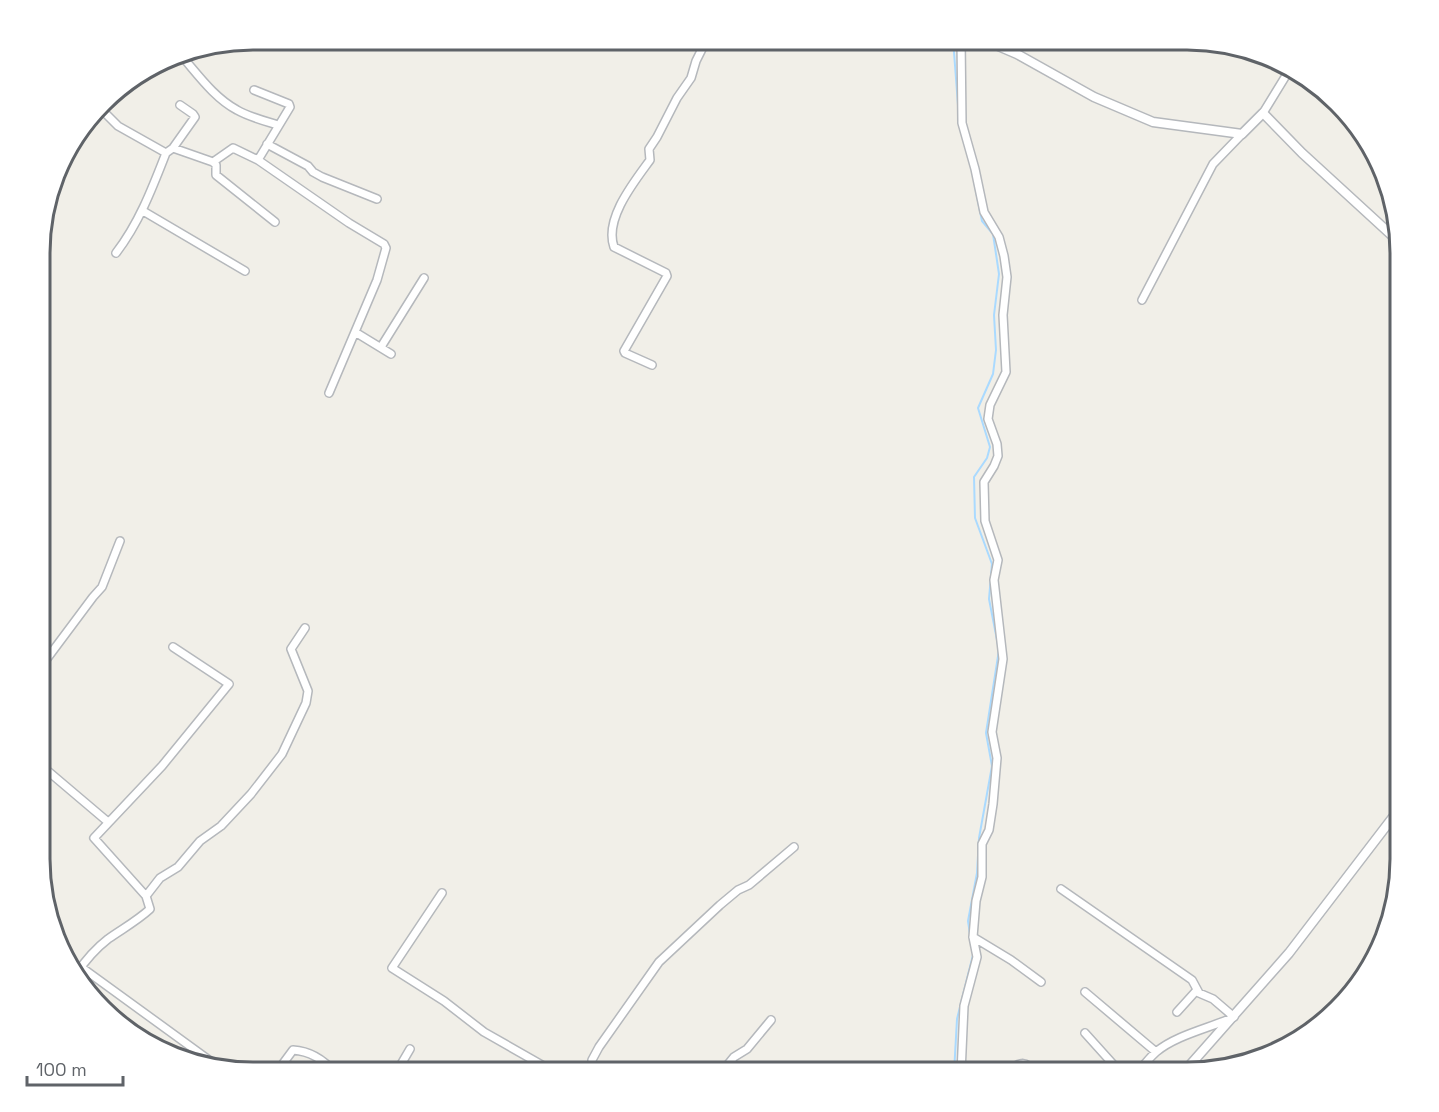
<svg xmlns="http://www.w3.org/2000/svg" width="1439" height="1112" font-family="'Space Grotesk',sans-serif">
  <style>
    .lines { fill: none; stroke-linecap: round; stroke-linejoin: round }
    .stream { stroke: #aadaff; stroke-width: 2 }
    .minor-casing { stroke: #b5b8bc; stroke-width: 10 }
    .tertiary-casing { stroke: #b5b8bc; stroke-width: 11 }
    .minor { stroke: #fff; stroke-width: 7 }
    .tertiary { stroke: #fff; stroke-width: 8 }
    .rim { fill: none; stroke: #5f6368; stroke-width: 3 }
  </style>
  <rect width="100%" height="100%" fill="#f1efe8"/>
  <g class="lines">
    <!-- stream -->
    <path class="stream" d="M953,39L959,118
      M974,181L982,221L993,234L999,274L994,315L996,350L993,374L978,408L990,447L987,458L974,477L975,518L992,564L989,599L998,645
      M970,934L968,921L977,873L979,838L992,766L986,733L999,650
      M954,1073L957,1019L973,955"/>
    <defs>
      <path id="minor" d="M961,39L962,123L975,169L984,212L999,237L1004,256L1007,277L1003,315L1006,372L990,405L988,419L997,444L998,456L994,466L984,482L985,521L998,560L994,580L1003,659L992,732L997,758L993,804L989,830L982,844V877L976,901L973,937L977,957L964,1006L961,1073
        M179,53C197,73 213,97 237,110C249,117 265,121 278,125
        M254,90L289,104L290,107L258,160
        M99,107L118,126L166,153
        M100,108L139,76
        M1263,113L1290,69
        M267,144L308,166L313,172L322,177L377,199
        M173,148L195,117L193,114L180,105
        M213,162L216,165V175L275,222
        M143,211L245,271
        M116,253C139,223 152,189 166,153L173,148L213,162L233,148L258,160L349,223L384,244L386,248L377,280L329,393
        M1142,300L1213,164L1242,134
        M355,332L391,354
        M381,347L424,278
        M652,365L625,353L624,351L667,276L666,273L614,247C604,219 634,182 650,160L649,149L657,137L677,98L691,78L696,61L707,39
        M40,668L93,597L102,587L120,541
        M40,768L49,772L108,822
        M1061,889L1192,980L1199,993L1213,999L1234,1017C1210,1028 1176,1035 1156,1052C1149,1058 1143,1067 1136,1073
        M442,893L392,968L444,1001L484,1032L556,1073
        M146,896L94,838L162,766L229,684L173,647
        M973,937L1011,960L1041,982
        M81,967L220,1068
        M76,974C85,961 95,949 108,939C122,929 137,921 150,909L146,896L160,878L178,867L200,841L221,826L251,794L282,754L306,703L308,691L291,649L305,628
        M1085,992L1156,1052
        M1177,1012L1196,991
        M1085,1033L1121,1073
        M962,1067L977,1073
        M276,1073L293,1050C309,1051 324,1060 335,1073
        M396,1073L410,1049
        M591,1073L593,1069L592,1060L599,1047L659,962L720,905L738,890L749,885L794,847
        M721,1073L734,1057L747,1049L771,1020
        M1004,1073C1022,1062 1022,1059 1039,1073"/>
      <path id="tertiary" d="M982,39L1017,54L1094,97L1153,122L1242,134L1263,113L1302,153L1398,241
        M1183,1073L1289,953L1400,808"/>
    </defs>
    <!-- minor casing -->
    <use href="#minor" class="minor-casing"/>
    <!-- tertiary casing -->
    <use href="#tertiary" class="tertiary-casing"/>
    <!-- minor -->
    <use href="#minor" class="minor"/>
    <!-- tertiary -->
    <use href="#tertiary" class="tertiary"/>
  </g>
  <!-- crop -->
  <path d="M0 0H1439V1112H0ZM253 50H1187A203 203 0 0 1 1390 253V859A203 203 0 0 1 1187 1062H253A203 203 0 0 1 50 859V253A203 203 0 0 1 253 50Z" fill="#fff" fill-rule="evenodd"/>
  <path class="rim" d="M253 50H1187A203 203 0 0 1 1390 253V859A203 203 0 0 1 1187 1062H253A203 203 0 0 1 50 859V253A203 203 0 0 1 253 50Z"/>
  <!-- scale -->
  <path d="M27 1076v9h96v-9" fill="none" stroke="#5f6368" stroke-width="3"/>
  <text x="36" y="1076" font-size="18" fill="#5f6368" stroke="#ffffff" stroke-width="4.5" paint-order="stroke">100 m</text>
</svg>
